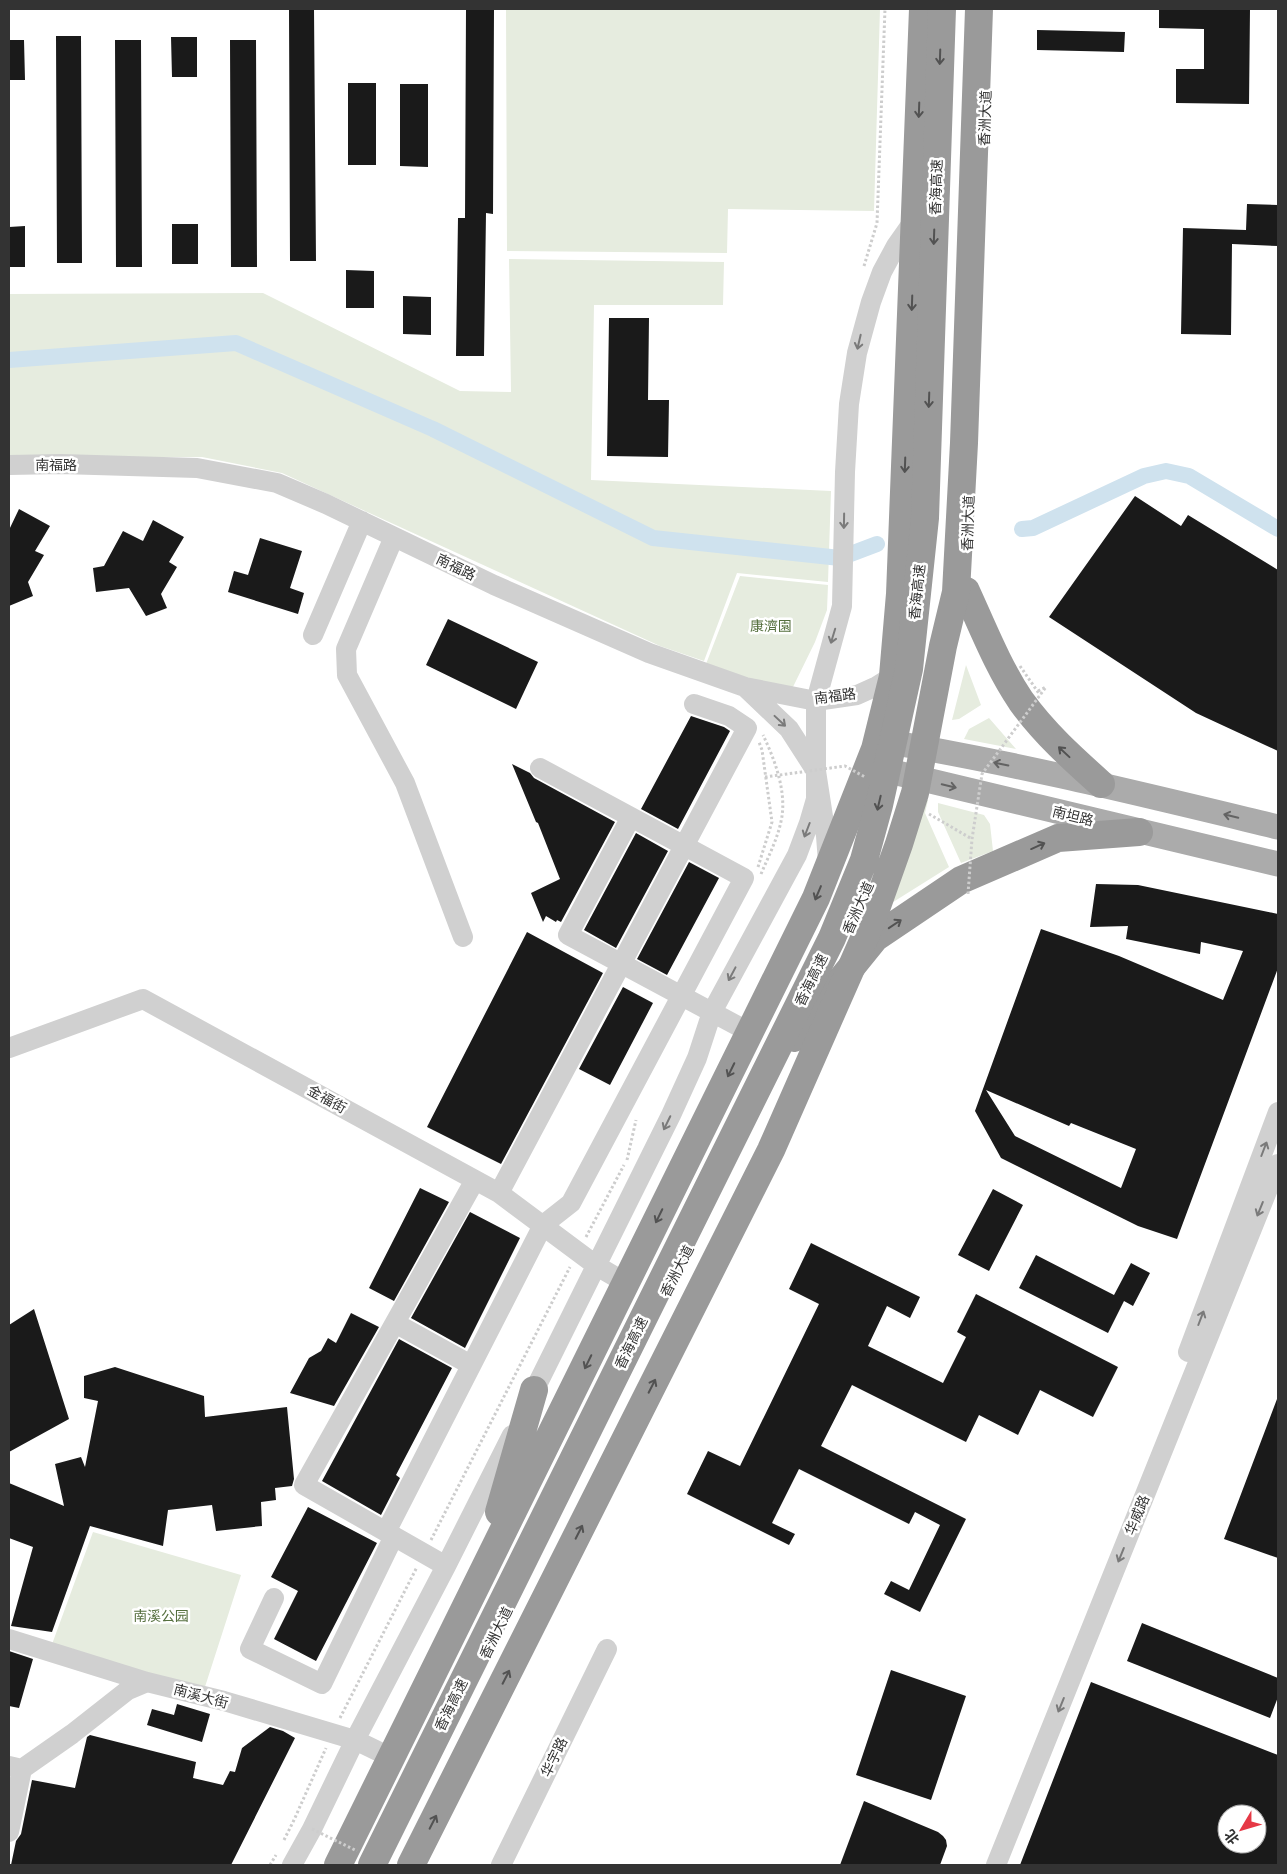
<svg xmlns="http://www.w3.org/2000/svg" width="1287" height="1874" font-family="'PT Sans Narrow','Noto Sans SC',sans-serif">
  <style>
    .green { fill: #e6ecdf }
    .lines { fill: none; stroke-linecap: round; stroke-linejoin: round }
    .canal { stroke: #cfe2ee; stroke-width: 16 }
    .building { fill: #1a1a1a; fill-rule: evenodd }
    .path { stroke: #cdcdcd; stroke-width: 3; stroke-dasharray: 2.5 2.5; stroke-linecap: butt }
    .minor { stroke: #d0d0d0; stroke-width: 20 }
    .major { stroke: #ababab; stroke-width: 25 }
    .highway { stroke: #9a9a9a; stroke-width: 28 }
    .path-bridge { stroke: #cdcdcd; stroke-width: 3; stroke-dasharray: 2.5 2.5; stroke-linecap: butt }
    .highway-bridge { stroke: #9a9a9a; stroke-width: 28 }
    .oneway { stroke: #525252 }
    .oneway2 { stroke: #7a7a7a }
    .oneway3 { stroke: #636363 }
    .labels { text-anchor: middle; stroke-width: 5; stroke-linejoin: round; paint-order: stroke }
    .street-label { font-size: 14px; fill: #333; stroke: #fff }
    .park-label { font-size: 14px; fill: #56703f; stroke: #fff }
  </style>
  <rect width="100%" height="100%" fill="#fff"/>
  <!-- green -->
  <path class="green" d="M506,9H880L874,211L728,209L727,253L507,251Z
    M509,259L724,262L723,305H594L591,480L831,491L828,582L737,573L704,661L660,646L282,473L202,457H9V294L263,293L460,391L511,392Z
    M740,576L828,585L827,610L815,642L792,689L745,680L706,664Z
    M966,665L981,705L959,719L952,720Z
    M989,718L1016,749L964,739L969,729Z
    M922,800H928L925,813L949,867L882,909Z
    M938,803L984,815L990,824L993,851L961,863L938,812Z
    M93,1532L241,1575L203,1693L51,1647Z"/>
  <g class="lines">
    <!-- canal -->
    <path class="canal" d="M9,360L236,343L433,429L653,538L840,558L877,544
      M1022,529L1033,528L1144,476L1166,471L1189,476L1278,529"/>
  </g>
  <!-- building -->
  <path class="building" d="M289,9H314L316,261H290Z
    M466,9H494L493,214L486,213L484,356H456L458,218H465Z
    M1159,9H1250L1249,104L1176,103V69H1204V29L1159,28Z
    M1037,30L1125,32L1124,52L1037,50Z
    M56,36H81L82,263H57Z
    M171,37H197V77H172Z
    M9,40H24L25,80H9Z
    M115,40H141L142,267H116Z
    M230,40H256L257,267H231Z
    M348,83H376V165H348Z
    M400,84H428V167L400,166Z
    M1247,204L1278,205V246L1232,244L1231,335L1181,334L1183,228L1246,230Z
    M172,224H198V264H172Z
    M25,226V267H9V227Z
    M346,270L374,271V308H346Z
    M403,296L431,297V335L403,334Z
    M609,318H649L648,400H669L668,457L607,456Z
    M1135,496L1181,526L1188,515L1278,570V751L1196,713L1049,617Z
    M19,509L50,526L35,551L44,555L28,582L33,596L9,606V530Z
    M153,520L184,537L169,562L177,567L161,594L167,608L146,616L129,588L96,592L93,568L104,566L123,531L143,541Z
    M260,538L302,551L290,588L304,593L298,614L228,592L234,571L248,575Z
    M448,619L538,662L516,709L426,665Z
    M691,716L724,727L730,731L678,829L641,809Z
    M512,764L530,773L534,778L615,822L561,922L557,920L556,922L546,916L543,922L531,893L560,879L538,823L536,822Z
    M636,833L668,851L616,948L584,930Z
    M689,862L719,878L667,975L637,959Z
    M1096,884L1138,885L1278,914V968L1177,1239L1138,1226L1001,1158L975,1111L1041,929L1119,956L1223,1000L1243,951L1201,942L1200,954L1126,939L1128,926L1090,927ZM986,1090L1069,1126L1071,1123L1136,1149L1121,1188L1015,1136Z
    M527,932L603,973L501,1164L427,1127Z
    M623,987L653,1003L610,1085L579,1069Z
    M420,1188L449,1202L394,1301L369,1288Z
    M993,1189L1023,1205L989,1271L958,1255Z
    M470,1212L520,1238L465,1348L411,1318Z
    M811,1243L920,1297L910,1318L887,1306L868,1346L943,1383L966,1337L957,1332L976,1294L1118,1367L1093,1417L1040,1390L1018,1435L979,1415L966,1442L852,1385L821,1446L966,1519L920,1612L884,1594L891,1581L909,1590L940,1525L915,1512L909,1524L799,1469L772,1523L795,1534L789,1545L687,1494L708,1451L740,1466L819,1304L789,1289Z
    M1036,1255L1114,1295L1131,1263L1150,1273L1133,1306L1124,1301L1108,1333L1019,1288Z
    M34,1309L69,1419L9,1452V1325Z
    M351,1313L379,1327L334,1406L290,1393L309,1358L321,1351L328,1338L336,1343Z
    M399,1339L452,1368L396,1475L400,1478L381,1515L322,1481Z
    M115,1367L204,1396L205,1417L287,1407L294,1479L292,1486L275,1488L276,1500L261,1502L262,1526L216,1531L212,1505L168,1510L163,1546L90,1526L52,1632L11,1626L33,1547L9,1538V1483L64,1506L55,1464L81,1457L85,1467L98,1401L84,1398V1376Z
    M1277,1399H1278V1558L1224,1539Z
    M308,1507L377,1543L316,1661L274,1639L298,1591L271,1577Z
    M1142,1623L1278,1678V1697L1270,1718L1127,1661Z
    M9,1651L33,1659L19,1708L9,1706Z
    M891,1670L966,1696L931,1800L856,1775Z
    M1091,1682L1278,1755V1865H1020ZM1227,1814H1257V1844H1227Z
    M177,1704L210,1714L202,1742L147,1725L152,1709L174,1715Z
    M270,1727L283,1731L295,1738L231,1865H11L16,1841L21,1834L32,1780L75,1788L87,1737L90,1735L196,1762L193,1778L223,1785L230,1771L235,1772L242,1748Z
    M864,1801L938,1832L943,1836L946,1840L947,1846L940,1865H840Z"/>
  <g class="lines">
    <!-- path -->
    <path class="path" d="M864,266L877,223L885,9
      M1038,691L1046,687
      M758,867L772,822L762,750L759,742
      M761,874C769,855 779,836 782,816C786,789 774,758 763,735
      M627,1160L636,1120
      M586,1237L624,1165
      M431,1540L570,1267
      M340,1718L417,1567
      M284,1840L294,1820L326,1748
      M270,1865L276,1855"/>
    <!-- minor -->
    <path class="minor" d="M9,465L61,464L197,468L277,483L326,504L494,585L649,653L745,687L816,701L857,695L877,686L893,676
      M394,537L346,649L347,675L405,783L463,937
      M313,635L362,521
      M745,687L789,729L816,771L826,836L828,862
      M631,817L568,935L749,1032
      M9,1048L143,999L499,1193L597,1266L626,1283
      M499,1193L747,728L729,716L694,704
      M395,1323L471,1365
      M1188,1352L1278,1112
      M528,1403L671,1115L697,1058L712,1012L797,855L809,823L816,799V701L842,606L845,472L849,404L857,353L871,302L882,272L896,246L915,219
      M386,1532L543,1225L571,1203L744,878L540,768
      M446,1566L304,1485L475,1180
      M274,1598L250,1649L322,1684L394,1536
      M9,1639L147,1682L224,1701L355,1740L392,1758
      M9,1766L22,1769L9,1832
      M22,1769L72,1734L128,1690L147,1682
      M292,1865L312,1829L355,1740L446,1566L512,1435
      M501,1865L607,1649
      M996,1865L1278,1164"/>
    <!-- major -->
    <path class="major" d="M877,740C1012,762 1145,795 1278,827
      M868,766L1278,864"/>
    <!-- highway -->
    <path class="highway" d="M966,591C983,628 998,667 1021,701C1044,733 1072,758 1101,784
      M794,1038L875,938L961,880L1058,838L1139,832
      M499,1512L534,1390
      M338,1865L816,898L875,749L893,676L900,594L923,9"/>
    <!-- path-bridge -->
    <path class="path-bridge" d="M1020,666L1040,695
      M765,777L845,766L865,777
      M929,814L972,839
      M968,894L972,839L982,774L1046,687
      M312,1829L357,1851"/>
    <!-- highway-bridge -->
    <path class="highway-bridge" d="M372,1865L832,938L864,860L879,805L909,669L925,518L942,9
      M411,1865L771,1150L871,923L899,844L915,793L943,646L956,592L964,443L979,9"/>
  </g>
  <!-- one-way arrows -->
  <defs><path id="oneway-shaft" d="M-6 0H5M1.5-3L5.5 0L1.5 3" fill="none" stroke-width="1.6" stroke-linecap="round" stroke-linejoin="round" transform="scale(1.25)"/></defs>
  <g class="oneway">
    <use href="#oneway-shaft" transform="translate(940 57) rotate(92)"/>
    <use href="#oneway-shaft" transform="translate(919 110) rotate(92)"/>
    <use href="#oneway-shaft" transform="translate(934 237) rotate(92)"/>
    <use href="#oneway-shaft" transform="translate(912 303) rotate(92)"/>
    <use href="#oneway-shaft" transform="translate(929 400) rotate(92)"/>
    <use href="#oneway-shaft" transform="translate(905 465) rotate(92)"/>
    <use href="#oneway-shaft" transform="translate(1064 752) rotate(-137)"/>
    <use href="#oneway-shaft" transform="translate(879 803) rotate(103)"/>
    <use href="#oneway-shaft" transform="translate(1038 846) rotate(-24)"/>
    <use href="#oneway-shaft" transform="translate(818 893) rotate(113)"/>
    <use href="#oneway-shaft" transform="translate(895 924) rotate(-34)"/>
    <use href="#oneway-shaft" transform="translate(731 1070) rotate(116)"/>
    <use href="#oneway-shaft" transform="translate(659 1216) rotate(116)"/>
    <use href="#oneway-shaft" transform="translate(588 1362) rotate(116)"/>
    <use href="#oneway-shaft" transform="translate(652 1386) rotate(-63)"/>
    <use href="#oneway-shaft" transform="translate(579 1532) rotate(-63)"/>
    <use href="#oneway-shaft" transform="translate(506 1677) rotate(-63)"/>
    <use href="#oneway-shaft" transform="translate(433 1822) rotate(-63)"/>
  </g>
  <g class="oneway2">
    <use href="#oneway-shaft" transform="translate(859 342) rotate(103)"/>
    <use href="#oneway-shaft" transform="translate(844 521) rotate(91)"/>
    <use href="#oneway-shaft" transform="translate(833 636) rotate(107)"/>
    <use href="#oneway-shaft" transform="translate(780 721) rotate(43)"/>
    <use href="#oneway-shaft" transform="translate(807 830) rotate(111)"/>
    <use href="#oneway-shaft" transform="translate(732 974) rotate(118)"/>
    <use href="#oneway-shaft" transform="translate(667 1123) rotate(116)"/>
    <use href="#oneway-shaft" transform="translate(1264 1149) rotate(-69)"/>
    <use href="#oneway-shaft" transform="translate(1260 1209) rotate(112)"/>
    <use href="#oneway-shaft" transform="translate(1201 1318) rotate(-69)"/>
    <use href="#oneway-shaft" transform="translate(1121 1555) rotate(112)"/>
    <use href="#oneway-shaft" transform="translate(1061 1705) rotate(112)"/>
  </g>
  <g class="oneway3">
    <use href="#oneway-shaft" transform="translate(1001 764) rotate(-168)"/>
    <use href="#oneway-shaft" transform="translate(949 786) rotate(14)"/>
    <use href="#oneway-shaft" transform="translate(1231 816) rotate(-166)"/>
  </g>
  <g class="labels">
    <!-- street labels -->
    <g class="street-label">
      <text transform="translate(985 118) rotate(-88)" y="5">香洲大道</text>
      <text transform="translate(936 187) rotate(-88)" y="5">香海高速</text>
      <text x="56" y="470">南福路</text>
      <text transform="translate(968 523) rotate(-88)" y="5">香洲大道</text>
      <text transform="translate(456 567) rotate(26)" y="5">南福路</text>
      <text transform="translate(917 592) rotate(-84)" y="5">香海高速</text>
      <text transform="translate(835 696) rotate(-7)" y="5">南福路</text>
      <text transform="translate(1073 816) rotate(14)" y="5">南坦路</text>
      <text transform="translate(858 908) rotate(-66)" y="5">香洲大道</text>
      <text transform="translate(811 980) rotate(-64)" y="5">香海高速</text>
      <text transform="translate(327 1099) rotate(29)" y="5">金福街</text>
      <text transform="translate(677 1271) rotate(-63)" y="5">香洲大道</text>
      <text transform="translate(631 1343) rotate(-64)" y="5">香海高速</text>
      <text transform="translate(1137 1515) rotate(-68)" y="5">华威路</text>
      <text transform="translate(496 1633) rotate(-64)" y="5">香洲大道</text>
      <text transform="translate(201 1696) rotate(15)" y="5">南溪大街</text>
      <text transform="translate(451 1705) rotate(-64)" y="5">香海高速</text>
      <text transform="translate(554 1757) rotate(-64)" y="5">华宇路</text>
    </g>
    <!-- park labels -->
    <g class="park-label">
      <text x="771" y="631">康濟園</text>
      <text x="161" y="1621">南溪公园</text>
    </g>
  </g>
  <!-- border -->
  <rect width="1287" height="1874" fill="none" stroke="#333333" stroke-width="20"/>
  <!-- north arrow -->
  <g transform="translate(1242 1829) rotate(232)"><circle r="24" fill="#ffffff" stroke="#adadad"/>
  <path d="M0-4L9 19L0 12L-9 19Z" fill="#e63946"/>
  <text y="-8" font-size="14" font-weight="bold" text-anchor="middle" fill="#333333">北</text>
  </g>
</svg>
